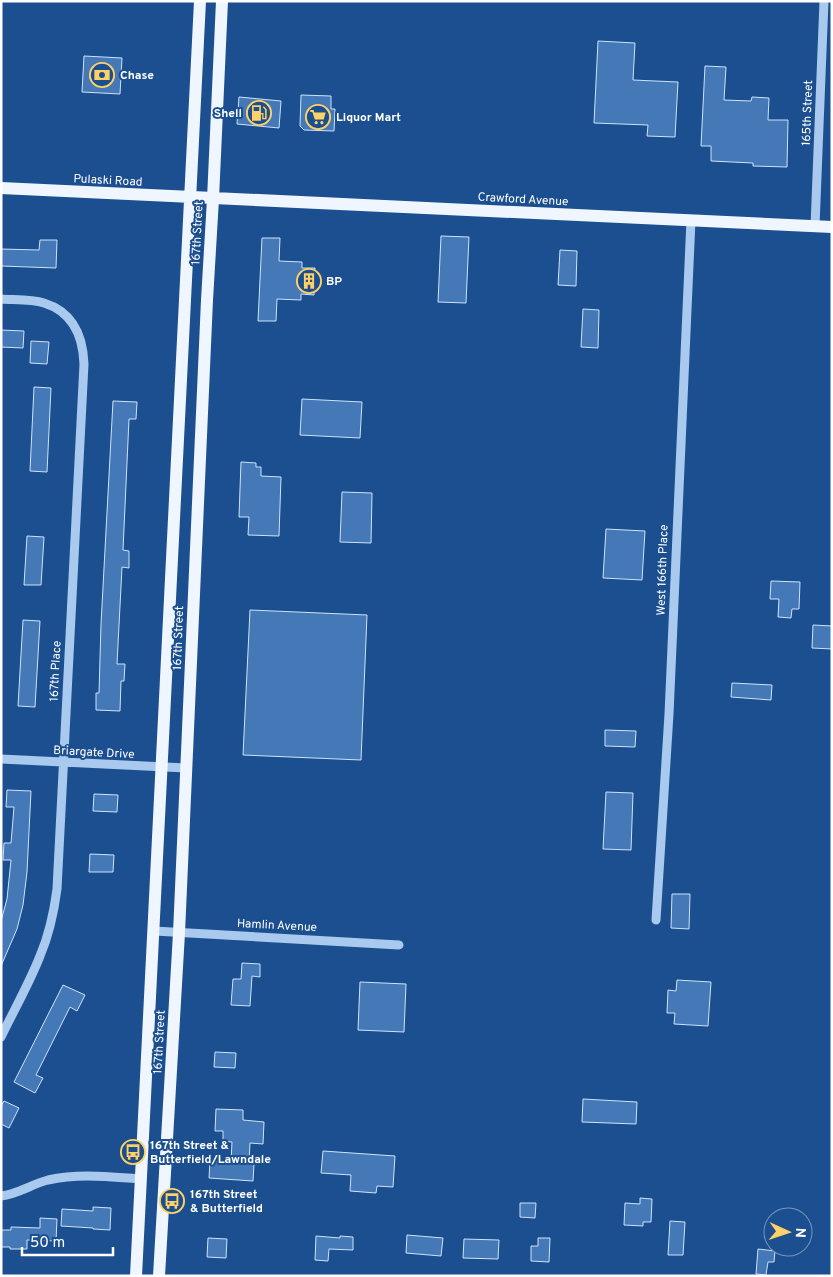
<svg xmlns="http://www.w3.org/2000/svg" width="833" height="1277" font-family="Overpass,sans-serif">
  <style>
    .building { fill: #4478b7; stroke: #cfe3fa }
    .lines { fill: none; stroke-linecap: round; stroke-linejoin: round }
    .minor { stroke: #a9c9ee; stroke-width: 9 }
    .major { stroke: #f0f6ff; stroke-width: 12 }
    .labels { text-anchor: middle; stroke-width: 4; stroke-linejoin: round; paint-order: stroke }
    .poi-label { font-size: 12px; font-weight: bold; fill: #fff; stroke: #1b4f8f; text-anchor: start }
    .street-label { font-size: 12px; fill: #fff; stroke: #1b4f8f }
  </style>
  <rect width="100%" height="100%" fill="#1b4f8f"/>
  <!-- building -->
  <path class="building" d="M598,41L635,43L633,80L678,82L675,137L647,136L648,125L594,123Z
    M84,56L122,58L120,94L82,92Z
    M705,66L726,67L724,100L751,101L752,97L769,98L768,120H788L787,167L753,166V163L711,161V146H701Z
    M301,95L331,96V109H335L334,131L304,130L300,126Z
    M239,97L281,101L279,128L237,124Z
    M441,236L469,237L466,303L438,302Z
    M262,238H280L279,261L302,262V268H315L314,295L301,294V300L277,299L276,321H258Z
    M40,240H57L56,268L1,266V249L39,250Z
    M560,250L577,251L576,286L558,285Z
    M583,309L599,310L598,348L581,347Z
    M1,330L24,331L23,348L1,347Z
    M31,341L49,342L47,364L30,363Z
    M34,387L51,388L47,472L30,471Z
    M302,399L362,402L360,438L300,435Z
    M113,401L137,402L136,419H129L123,550L129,551V568L122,567L117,664H125L124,681H121L120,711L96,710V693H99L101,624Z
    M241,462L256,463V467H261V476L281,477L279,536L248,535L249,517H239Z
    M342,492L372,493L371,543L340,542Z
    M606,529L645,531L642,580L603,578Z
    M27,536L44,537L41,585H24Z
    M771,581L800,582L799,609H792L791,618L778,617L779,599H770Z
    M250,610L367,615L361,760L243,755Z
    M23,620L40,621L35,707L18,706Z
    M813,625L832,626V649L812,648Z
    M732,683L772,685L771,700L731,697Z
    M605,730L636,731L635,747L605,746Z
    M7,790L31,791L27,872L23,905L17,929L1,966V921L7,899L11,860H3L4,843H11L14,807H6Z
    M606,792L633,793L631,850L603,849Z
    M94,794L118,795L117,812L93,811Z
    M90,854L114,855L113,872H89Z
    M672,894H690L689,929L671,928Z
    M242,963L260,964V977L252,976L250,1006L231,1005L233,979H241Z
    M677,980L711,982L708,1026L674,1024L675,1013H667L668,990L676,991Z
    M360,982L406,984L404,1032L358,1030Z
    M63,985L85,995L77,1011L70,1007L36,1075L43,1078L35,1093L14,1082Z
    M215,1052L236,1053L235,1068L214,1067Z
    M583,1099L637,1102L636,1124L582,1122Z
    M4,1101L19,1108L9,1128L1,1124V1106Z
    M216,1109L243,1110V1120L264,1122L263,1144L250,1143L249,1163L254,1164L253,1181L209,1178L210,1161L231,1162L232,1142L223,1141V1131H215Z
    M323,1151L395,1156L393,1187L377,1186L376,1193L350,1191L351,1175L321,1173Z
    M640,1198L652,1199L651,1222H643V1226L624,1225L625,1203L640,1204Z
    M520,1203H536L535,1218L520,1217Z
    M93,1207L111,1208L110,1230L93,1229V1228L61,1226L62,1209L93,1211Z
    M40,1218L57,1219L56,1241L27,1240V1249H10V1247H1V1230H11V1227L40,1228Z
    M670,1221L685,1222L683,1255H668Z
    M407,1235L443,1238L441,1256L406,1253Z
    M316,1236L340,1238V1236L353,1237V1250L329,1249L328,1261L315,1260Z
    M208,1238L227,1239L226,1258L207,1257Z
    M538,1238H550L549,1262L531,1261V1246H538Z
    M464,1239L499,1240L498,1259L463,1258Z
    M758,1249L775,1251L774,1262H768L766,1275L756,1274Z"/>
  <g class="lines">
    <!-- minor -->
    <path class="minor" d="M815,226L824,1
      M1,299C15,300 31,299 44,303C73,312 83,336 84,364L57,889C54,912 49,935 40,956C29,984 14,1010 1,1037
      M1,759L186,768
      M656,920L669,714L691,220
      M154,931L399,945
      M1,1196C18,1194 32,1184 48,1180C79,1173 111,1177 141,1179"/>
    <!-- major -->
    <path class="major" d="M1,188L832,227
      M136,1276L200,1
      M159,1276L179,933L207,300L213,199L222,1"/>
  </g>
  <!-- icons -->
  <defs>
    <symbol id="bank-ring" viewBox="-11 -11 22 22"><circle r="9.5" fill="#1b4f8f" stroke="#ffd166" stroke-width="1.5"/><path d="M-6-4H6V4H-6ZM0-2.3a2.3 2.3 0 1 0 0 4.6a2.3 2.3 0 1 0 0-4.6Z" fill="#ffd166"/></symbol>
    <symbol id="fuel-ring" viewBox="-11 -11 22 22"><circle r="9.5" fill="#1b4f8f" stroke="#ffd166" stroke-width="1.5"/><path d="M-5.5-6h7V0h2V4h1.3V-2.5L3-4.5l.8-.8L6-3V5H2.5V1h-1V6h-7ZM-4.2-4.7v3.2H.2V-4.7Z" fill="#ffd166"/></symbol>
    <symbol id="supermarket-ring" viewBox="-11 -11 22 22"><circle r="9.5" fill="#1b4f8f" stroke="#ffd166" stroke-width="1.5"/><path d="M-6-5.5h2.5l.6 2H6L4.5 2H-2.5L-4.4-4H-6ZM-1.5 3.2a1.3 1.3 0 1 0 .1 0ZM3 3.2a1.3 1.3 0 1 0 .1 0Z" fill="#ffd166"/></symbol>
    <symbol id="building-ring" viewBox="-11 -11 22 22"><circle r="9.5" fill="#1b4f8f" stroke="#ffd166" stroke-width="1.5"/><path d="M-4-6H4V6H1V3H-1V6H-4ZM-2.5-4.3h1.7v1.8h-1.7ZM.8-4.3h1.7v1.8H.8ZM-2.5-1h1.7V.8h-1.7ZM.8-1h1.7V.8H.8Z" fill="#ffd166"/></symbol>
    <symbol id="bus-ring" viewBox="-11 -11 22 22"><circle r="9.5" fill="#1b4f8f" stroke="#ffd166" stroke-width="1.5"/><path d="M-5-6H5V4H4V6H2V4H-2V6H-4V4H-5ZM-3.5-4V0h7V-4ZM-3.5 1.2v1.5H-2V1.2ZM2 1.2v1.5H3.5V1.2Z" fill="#ffd166"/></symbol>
  </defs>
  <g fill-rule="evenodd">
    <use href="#bank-ring" x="88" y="61" width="28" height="28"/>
    <use href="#fuel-ring" x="245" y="99" width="28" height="28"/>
    <use href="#supermarket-ring" x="304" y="103" width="28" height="28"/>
    <use href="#building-ring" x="295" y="267" width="28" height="28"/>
    <use href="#bus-ring" x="119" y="1138" width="28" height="28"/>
    <use href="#bus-ring" x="158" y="1187" width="28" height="28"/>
  </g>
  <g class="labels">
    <!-- poi labels -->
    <g class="poi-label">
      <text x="120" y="79">Chase</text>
      <text x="242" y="117" text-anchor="end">Shell</text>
      <text x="336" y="121">Liquor Mart</text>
      <text x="326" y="285">BP</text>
      <text x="150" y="1149">167th Street &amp;<tspan x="150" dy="14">Butterfield/Lawndale</tspan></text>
      <text x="190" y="1198">167th Street<tspan x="190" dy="14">&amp; Butterfield</tspan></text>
    </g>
    <!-- street labels -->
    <g class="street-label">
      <text transform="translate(807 113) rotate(-88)" y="4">165th Street</text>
      <text transform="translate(108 180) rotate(3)" y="4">Pulaski Road</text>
      <text transform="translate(523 199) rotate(3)" y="4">Crawford Avenue</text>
      <text transform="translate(197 233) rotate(-87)" y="4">167th Street</text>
      <text transform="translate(662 570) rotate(-88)" y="4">West 166th Place</text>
      <text transform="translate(178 638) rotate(-88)" y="4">167th Street</text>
      <text transform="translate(55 671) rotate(-87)" y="4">167th Place</text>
      <text transform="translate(94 752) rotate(3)" y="4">Briargate Drive</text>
      <text transform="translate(277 925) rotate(3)" y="4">Hamlin Avenue</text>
      <text transform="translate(159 1042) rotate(-87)" y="4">167th Street</text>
    </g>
  </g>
  <!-- border -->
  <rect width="833" height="1277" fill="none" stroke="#ffffff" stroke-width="5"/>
  <!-- north arrow -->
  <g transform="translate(788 1232) rotate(93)"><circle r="24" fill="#1b4f8f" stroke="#7695bc"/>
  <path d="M0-4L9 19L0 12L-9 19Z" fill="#ffd166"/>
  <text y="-8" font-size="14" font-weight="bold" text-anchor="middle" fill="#ffffff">N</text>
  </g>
  <!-- scale -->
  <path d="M22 1247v8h91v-8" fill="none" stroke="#ffffff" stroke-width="2.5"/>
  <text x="30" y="1247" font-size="15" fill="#ffffff" stroke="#1b4f8f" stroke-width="4" paint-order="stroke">50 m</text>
</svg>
